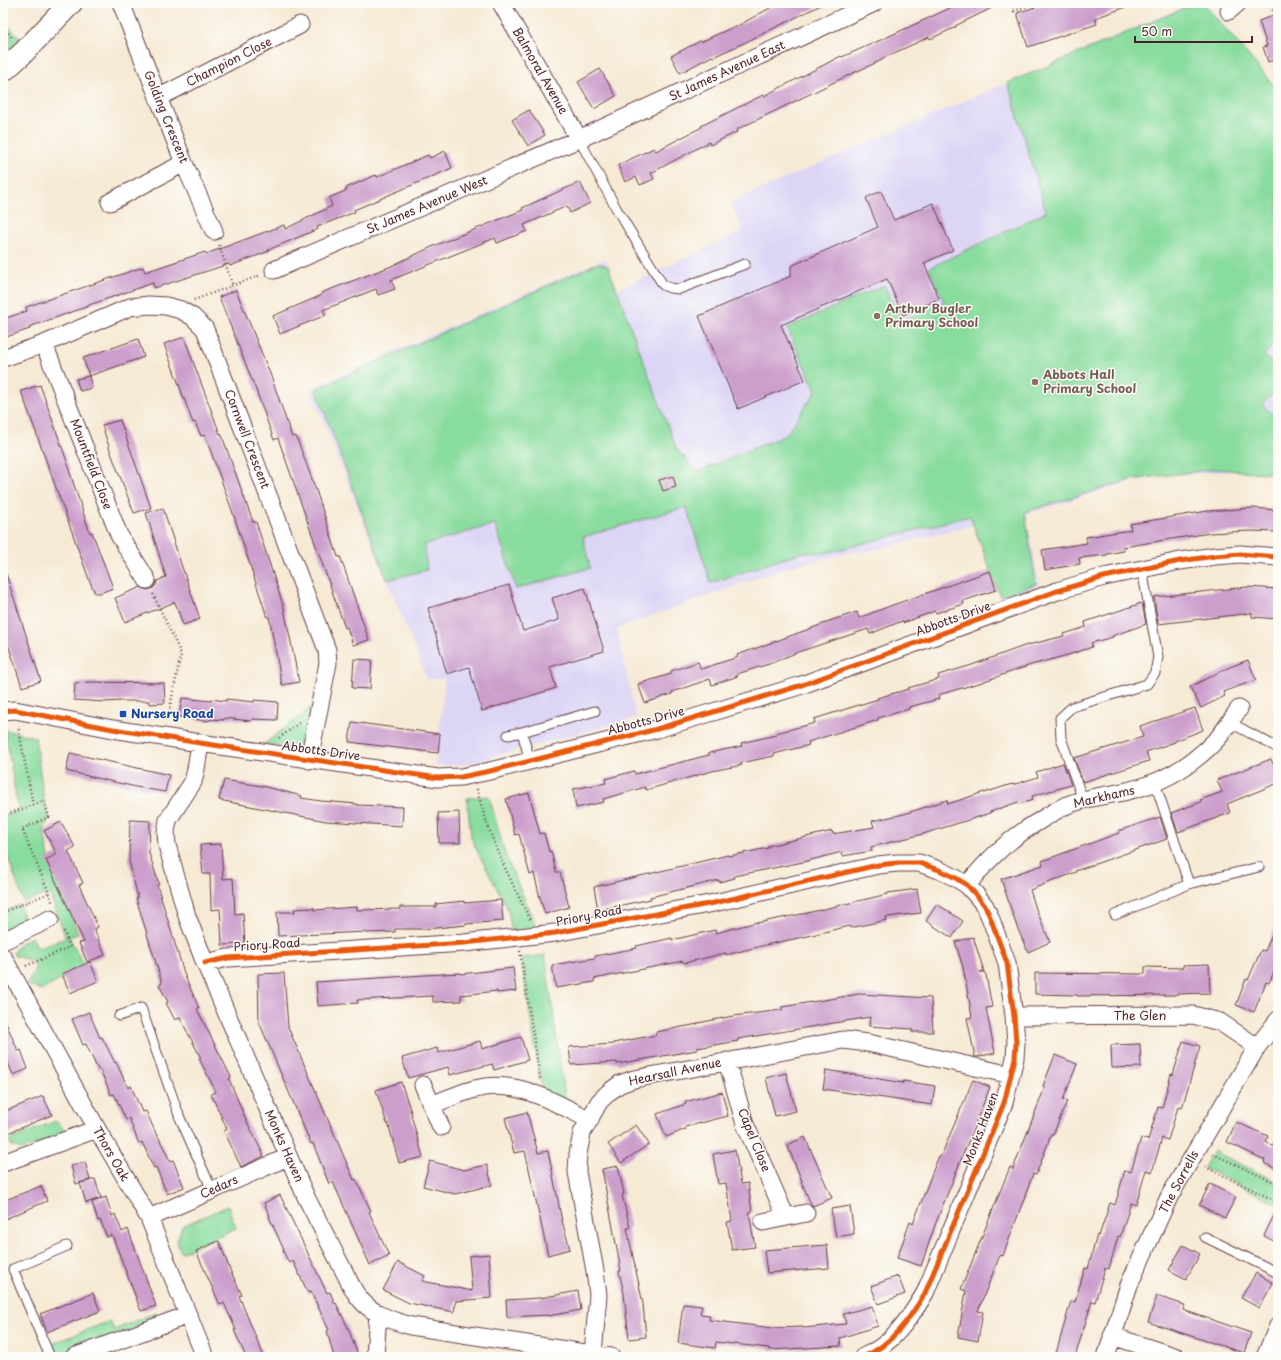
<svg xmlns="http://www.w3.org/2000/svg" width="1281" height="1360" font-family="'Playpen Sans',sans-serif">
  <style>
    .built { fill: #ddd5f6 }
    .green { fill: #88dc9e; stroke: #697e64 }
    .building { fill: #cb9ecc }
    .lines { fill: none; stroke-linecap: round; stroke-linejoin: round }
    .service-casing { stroke: #643d44; stroke-width: 11 }
    .minor-casing { stroke: #643d44; stroke-width: 19 }
    .tertiary-casing { stroke: #643d44; stroke-width: 24 }
    .path { stroke: #643d44; stroke-width: 2.5; stroke-dasharray: 1 3; stroke-linecap: butt }
    .service { stroke: #fff; stroke-width: 9 }
    .minor { stroke: #fff; stroke-width: 17 }
    .tertiary { stroke: #fff; stroke-width: 22 }
    .cycleway-casing { stroke: #fdfcf7; stroke-width: 8 }
    .cycleway { stroke: #e8590c; stroke-width: 5 }
    .education-dot { fill: #8d6e63; stroke: #fdfcf7; stroke-width: 1.5 }
    .transit-dot { fill: #1a4fb4; stroke: #fdfcf7; stroke-width: 1.5 }
    .labels { text-anchor: middle; stroke-width: 3; stroke-linejoin: round; paint-order: stroke }
    .street-label { font-size: 12px; fill: #4a1f2b; stroke: #fdfcf7 }
    .education-label { font-size: 12px; font-weight: bold; fill: #785e54; stroke: #fdfcf7; text-anchor: start }
    .transit-label { font-size: 12px; font-weight: bold; fill: #164399; stroke: #fdfcf7; text-anchor: start }
  </style>
  <rect width="100%" height="100%" fill="#fdfcf7"/>
  <filter id="ink" filterUnits="userSpaceOnUse"><feTurbulence type="fractalNoise" baseFrequency=".025" numOctaves="2"/><feDisplacementMap in="SourceGraphic" scale="8" xChannelSelector="R" yChannelSelector="G"/><feConvolveMatrix kernelMatrix="1 2 1 2 8 2 1 2 1" color-interpolation-filters="sRGB"/></filter>
  <filter id="wash" filterUnits="userSpaceOnUse"><feTurbulence type="fractalNoise" baseFrequency=".012" numOctaves="4" result="noise"/><feDisplacementMap in="SourceGraphic" scale="16" xChannelSelector="R" yChannelSelector="G"/><feGaussianBlur stdDeviation="0.9" result="paint"/><feColorMatrix in="noise" values="0 0 0 0 0 0 0 0 0 0 0 0 0 0 0 0 0 1.4 0 .05"/><feComposite in="paint" operator="in"/></filter>
  <g filter="url(#wash)">
    <rect width="100%" height="100%" fill="#f6ead5"/>
    <!-- built -->
    <path class="built" d="M1193,3H1205L1278,91V473L1236,471L1147,477L1026,514L1039,585L1001,599L973,525L861,553L860,550L784,568L617,629L636,718L493,756V758L461,765L435,766L445,679H427L310,389L606,258L617,290L743,231L730,202Z"/>
    <!-- green -->
    <path class="green" d="M1196,3H1203L1278,90V341L1264,355L1278,370V389L1262,404L1278,420V474L1215,469L1130,480L1025,512L1036,584L1000,596L970,516L826,553L803,552L711,583L686,507L583,537L590,568L516,589L495,524L424,545L427,570L387,580L316,389L598,263L608,266L676,448L697,472L786,435L816,391L787,328L884,285L901,321L944,302L929,268L1046,212L1008,83Z
      M3,19L21,40L3,57V47L12,40L3,28Z
      M312,707C309,721 309,738 297,747L264,744Z
      M5,730L35,737L44,801L49,817L44,831L49,859L78,934L69,937L85,966L42,990L27,985L36,966L32,961L13,955C16,944 23,941 32,937L38,948L66,938L49,893L24,903L3,843V816L18,810Z
      M489,796L506,857L536,926L526,928L512,934L508,909L478,853L471,837L467,798Z
      M20,905C27,923 17,925 3,930V912Z
      M545,955L565,1098L543,1096L521,958Z
      M56,1121L67,1133L22,1150L11,1145L9,1140Z
      M1213,1151L1278,1182V1204L1204,1168Z
      M228,1206L236,1228L181,1253L177,1241L182,1226Z
      M156,1312L159,1319L66,1354C58,1355 53,1352 49,1345L110,1321L114,1330Z"/>
    <g id="blocks">
      <!-- building -->
      <path class="building" d="M779,3H825L746,42L713,57L712,56L680,73L671,56L700,41L701,42L733,27L734,28Z
        M961,3H1002L955,26L956,27L930,39L929,37L881,59L882,60L851,74L736,130L737,132L710,145L709,142L651,173L654,179L640,185L636,177L625,182L618,165L654,148L656,151L702,127L701,126L763,95L764,96L841,56L842,57L883,39Z
        M1047,3H1132V5L1095,18L1097,24L1028,47L1017,13Z
        M1275,15L1278,23V70L1276,71L1273,60L1268,62L1263,47L1267,46L1259,21Z
        M600,69L616,96L594,109L578,82Z
        M529,110L545,135L528,146L512,120Z
        M445,151L452,168L354,210L355,212L317,227L318,229L268,250L269,251L230,266L229,264L154,288L153,283L89,305V306L29,327L30,329L3,338V319L27,311L26,307L143,267L145,272L205,252L206,254L284,225L285,229L332,206L329,198L347,190L346,188L376,175L377,177L428,155L430,158Z
        M580,182L590,203L570,213L567,206L524,225L527,231L497,243L495,238L391,280L395,289L378,295L376,289L323,310L326,315L280,334L273,316L322,295L321,293L389,267L436,245L523,210L522,208Z
        M881,191L894,220L933,203L953,250L924,263L939,299L903,315L887,279L781,325L805,380L738,409L699,316L791,276V266L878,227L866,198Z
        M236,290L271,376L292,437L296,436L316,490L338,557L340,556L369,640L353,645L347,627L345,628L278,438L274,440L256,390L219,297Z
        M184,337L220,434L221,433L253,522H256L284,608L299,682L282,685L269,616L267,617L234,516L205,435L201,436L195,422L193,423L164,344Z
        M138,339L144,357L89,376L83,358Z
        M89,376L92,388L80,391L76,379Z
        M40,385L70,470H69L90,533L92,532L113,588L100,593H95L90,582L21,391Z
        M120,420L151,508L134,513L111,453L102,425Z
        M673,476L676,487L663,491L659,480Z
        M163,508L181,564L200,619L183,625L175,602L125,622L115,598L141,587L147,590L152,589L156,585L157,581L166,577L146,513Z
        M1253,508L1278,510V532L1250,531L1210,533L1171,539L1123,547L1124,551L1107,554V555L1079,558L1080,564L1045,570L1042,550L1087,543L1086,537L1131,530L1130,524L1208,511Z
        M990,571L996,590L963,601L964,604L936,613L935,611L903,623L902,621L870,634L868,629L798,652L769,664L737,674L738,676L712,685L710,679L672,692V694L645,703L638,684L671,674V671L698,662L701,669L738,657L737,655L829,622V621L857,612L859,618L890,606Z
        M3,574H6L41,681L22,687L3,629Z
        M509,585L523,631L559,620L552,598L585,588L604,651L550,667L556,688L482,711L469,667L447,674L428,608Z
        M1247,587L1278,589V619L1252,617V613L1158,624L1154,597Z
        M1142,603L1146,624L1112,636L1113,637L1091,643L1092,647L1068,655L1031,665L979,683L938,695L939,699L909,707V709L878,718V720L808,742L809,745L774,754V756L741,763L742,765L712,771L646,790L645,787L603,799L604,802L576,808L573,789L606,783L605,779L634,771L635,774L709,755V753L742,746L741,743L776,735V733L815,723L814,719L878,699L877,698L909,689L908,688L939,679L938,675L969,666L1024,646L1064,636V634L1086,627L1085,622Z
        M354,659L372,660L370,689L352,688Z
        M1248,660L1256,680L1223,692L1225,696L1201,708L1190,687L1225,669Z
        M89,682L164,683L165,703L149,704V701H121L104,702L74,700L75,683Z
        M182,698L211,701V699L226,701V699L254,702V700L278,702L277,720L252,719L251,721L224,718V720L210,719L209,721L179,717Z
        M1195,708L1203,730L1175,741V742L1146,752L1149,761L1083,782L1074,758L1143,737L1140,726Z
        M352,722L440,734L438,753L349,742Z
        M70,753L169,775L165,792L136,787L66,771Z
        M1271,759L1278,776V783L1227,804L1230,813L1178,832L1171,813L1201,802L1200,800L1222,792L1217,780Z
        M1063,763L1071,785L1032,796L1033,800L1019,804L1018,802L990,812V813L975,818L923,834L871,847L872,851L843,856L842,852L803,862L734,876L735,878L719,882V880L650,897L651,899L598,910L594,887L728,855L729,856L768,848V846L832,831L833,834L874,827L872,821L904,814L947,800L948,804L984,792V793L1012,784V785L1038,777L1036,772Z
        M224,780L262,786L302,796L301,798L321,801L357,804V805L403,807L402,826L326,821L219,800Z
        M529,793L540,834L544,833L549,852L551,851L556,872H560L569,907L545,914L540,898L534,873L530,875L519,834L515,835L506,799Z
        M459,812L460,843H439L438,813Z
        M1160,817L1167,839L1075,871L1076,872L1030,890L1036,909L1050,942L1028,952L1017,927L1001,879L1043,865L1042,861L1119,833L1118,831Z
        M130,820L150,821L149,853L159,884L157,885L185,976L199,1008L197,1009L231,1077L229,1079L246,1120L264,1156L241,1167L224,1131L227,1129L211,1094L216,1092L199,1058H201L180,1018L175,1020L166,1003L168,1002L159,985L162,983L136,898H138L129,861Z
        M61,822L75,847L68,851L83,883L79,885L98,927L94,929L105,955L87,962L79,943L84,942L46,860L57,854L44,831Z
        M221,844L223,879L233,878L235,914L243,913L245,944L222,945L220,909L211,910L210,874H203L200,845Z
        M917,889L921,913L886,917L887,920L850,928L849,926L808,936L765,945L726,955V953L684,963L683,961L594,979V982L556,988L552,965L595,958V956L637,948L636,946L672,938V940L715,930L716,933L757,922V923L807,913L888,894V893Z
        M501,900L503,921L466,924V925L426,929H395V932L366,933V932L278,936L277,912H295L294,909L314,908V910L357,907V910L400,909V907H436V904L464,901V903Z
        M937,904L963,921L952,938L926,921Z
        M1278,921V963L1269,983L1266,982L1254,1012L1236,1005L1246,979L1248,980L1261,950L1265,951Z
        M973,937L984,971L980,972H984L986,975L992,1007L986,1008L995,1053L977,1057H975L967,1018L972,1017L963,967L955,942Z
        M90,962L98,981L70,993L62,974Z
        M1209,964L1210,993L1175,994V995L1077,996V995L1035,994V973L1145,974V967L1183,968V965Z
        M513,968L516,991L497,993V991L461,995V1001L433,1002V996L357,1000L358,1003L318,1006L316,982L425,975L460,973V974Z
        M284,973L288,1027L354,1180L356,1179L371,1211L369,1212L389,1256L370,1265L333,1182L329,1184L313,1143L311,1144L259,1022L258,974Z
        M859,994L931,998L933,1032H912V1029L869,1026L870,1017L738,1039V1041L697,1048V1050L617,1064V1062L571,1065L569,1047L614,1044L613,1043L656,1035V1032L698,1024V1023L733,1016L782,1010V1007Z
        M89,1012L100,1038L102,1037L115,1063L116,1062L128,1088L131,1086L142,1112L146,1111L157,1136H158L170,1161L173,1160L184,1187L167,1194L156,1167L154,1168L142,1142L139,1144L129,1118L126,1120L114,1094L111,1095L100,1069L98,1070L86,1044L83,1045L72,1019Z
        M3,1016L18,1051L21,1050L28,1069L13,1075L3,1050Z
        M521,1037L528,1060L494,1070L492,1064L450,1075L448,1067L408,1078L402,1058L437,1048L438,1053L480,1041L482,1049Z
        M1183,1041L1200,1046L1182,1108L1178,1107L1168,1140L1162,1138L1152,1172L1146,1170L1136,1205L1131,1203L1120,1237L1118,1236L1109,1269L1105,1268L1095,1302L1092,1301L1075,1357H1055L1071,1301L1075,1302L1085,1268L1088,1269L1097,1235L1099,1236L1110,1203L1115,1205L1125,1170L1131,1172L1141,1138L1148,1140L1158,1107L1162,1108L1171,1074L1173,1075Z
        M1140,1044L1141,1067L1112,1068L1111,1045Z
        M1055,1055L1077,1064L1063,1100L1067,1101L1053,1135H1051L1036,1175L1033,1174L1003,1256L1000,1255L978,1311L983,1312L978,1341L958,1337L966,1291L961,1289L1010,1167L1013,1169L1045,1087L1043,1086Z
        M826,1070L903,1083V1081L935,1086L932,1105L823,1089Z
        M786,1073L796,1111L775,1116L766,1078Z
        M973,1080L990,1087L935,1225L921,1266L897,1258L910,1222L913,1224L932,1173L939,1156H941Z
        M401,1082L412,1115H411L423,1157L399,1163L388,1123L387,1124L376,1090Z
        M722,1092L728,1116L685,1127L686,1129L666,1137L657,1114L686,1104L685,1102Z
        M43,1096L52,1115L3,1135V1112Z
        M527,1112L538,1153L548,1151L562,1221L570,1249L548,1255L525,1151L514,1153L505,1118Z
        M1236,1122L1268,1136L1266,1142L1273,1146L1278,1135V1170L1264,1163L1265,1160L1227,1142Z
        M636,1125L649,1144L621,1163L608,1144Z
        M805,1137L832,1198L813,1206L811,1204L801,1181H802L787,1145Z
        M735,1150L741,1184L748,1183L752,1212H749L755,1247L732,1250L727,1222L732,1221L726,1183L718,1184L713,1154Z
        M430,1161L464,1170L487,1165L492,1185L455,1194L423,1186Z
        M85,1162L90,1180L76,1184L71,1166Z
        M618,1166L624,1194L622,1195L630,1228H627L643,1304L646,1337L629,1339L624,1294L619,1271H621L602,1169Z
        M95,1179L101,1198L86,1203L80,1183Z
        M1210,1184L1236,1197L1225,1218L1199,1205Z
        M41,1186L47,1201L3,1220V1201Z
        M280,1195L327,1293L330,1292L335,1304L336,1303L349,1330L357,1353L346,1357H334L327,1331L329,1330L311,1292L308,1293L293,1261L289,1263L283,1251L284,1250L269,1217L270,1216L264,1203Z
        M106,1197L112,1216L115,1214L122,1232L128,1229L156,1306L141,1311L112,1235L107,1237L100,1220L98,1221L92,1202Z
        M850,1206L854,1234L836,1237L831,1209Z
        M1278,1207V1243L1264,1236Z
        M219,1241L230,1270L242,1295L239,1296L264,1357H246L234,1330H236L224,1303L220,1305L196,1251Z
        M827,1245L829,1268L767,1273L764,1250Z
        M1183,1245L1200,1254L1186,1279L1169,1270Z
        M489,1254L492,1298L456,1301L454,1312L409,1303L383,1290L398,1262L425,1276L422,1281L472,1291L469,1256Z
        M1256,1273L1273,1283L1259,1308L1241,1298Z
        M898,1276L905,1294L878,1304L871,1286Z
        M578,1291L581,1310L548,1316V1315L507,1317L506,1300L540,1298Z
        M93,1293L100,1311L47,1332L40,1314Z
        M1157,1296L1185,1305L1183,1310L1251,1333L1244,1353L1148,1322Z
        M683,1304L702,1306L700,1314L710,1315L709,1320L773,1328L803,1327V1328L846,1324L843,1314L872,1306L878,1326L840,1338L841,1346L769,1350V1348L716,1342L715,1348L678,1343Z"/>
    </g>
  </g>
  <g filter="url(#ink)">
    <use href="#blocks" fill-opacity="0" stroke="#643d44" stroke-width="1"/>
    <g class="lines">
      <defs>
        <path id="service" d="M579,139L616,208L663,285L670,288L679,289L745,264
          M1229,722L1278,748
          M508,735L522,732
          M530,761L522,732L595,711
          M1155,783L1189,884
          M1083,800L1061,738L1060,718L1072,707L1147,684L1155,673L1158,657L1142,569
          M1115,915L1189,884L1259,867
          M119,1016L141,1008L180,1118L212,1190
          M1205,1237L1278,1273
          M50,1357L13,1269L67,1246"/>
        <path id="minor" d="M121,3L184,163L214,231
          M501,3L579,139
          M1229,11L1238,3
          M158,98L300,25
          M110,202L184,163
          M274,270L579,139L874,3
          M44,344L119,535L147,580
          M3,358L44,344L130,307L149,305L166,306L181,310L193,317L205,329L327,650L328,663L309,760
          M3,711L15,710L113,729L200,743L438,778L461,777L490,771L657,729L799,686L1057,591L1104,577L1180,561L1215,556L1240,554L1278,557
          M200,743L196,769L193,782L168,820L166,832L167,845L187,916L205,963L306,1197L351,1285C354,1290 356,1295 360,1299C372,1314 393,1321 411,1326L611,1357
          M967,885C992,855 1010,838 1044,818C1051,814 1058,809 1065,806C1085,797 1107,796 1127,791C1163,783 1193,765 1218,738C1226,729 1232,718 1239,709
          M3,941L50,919
          M3,957L97,1129L149,1218L205,1357
          M205,963L228,958L464,943L555,933L714,903L878,865L897,863H919L939,870L954,877L967,885L977,896L985,906L990,917L1007,963L1014,1016L1016,1043L1015,1058L1004,1103L925,1293C910,1318 891,1346 863,1357
          M1014,1016L1193,1015L1220,1022L1257,1047
          M727,1061L745,1124L786,1217
          M423,1085L441,1127
          M432,1105C446,1099 460,1093 475,1089C516,1078 554,1102 590,1120
          M3,1163L97,1129
          M149,1218L288,1157
          M763,1222L806,1213
          M1112,1336L1177,1357
          M593,1354L598,1295L595,1271L577,1172L578,1154L582,1133L599,1102L609,1092L620,1084L634,1079L843,1040L868,1043L1011,1075
          M74,1357L188,1315
          M375,1357L378,1313
          M1106,1357L1129,1285L1169,1197L1257,1047L1278,1020
          M1265,1357L1278,1326"/>
        <path id="tertiary" d="M3,71L23,53L71,3"/>
      </defs>
      <!-- service casing -->
      <use href="#service" class="service-casing"/>
      <!-- minor casing -->
      <use href="#minor" class="minor-casing"/>
      <!-- tertiary casing -->
      <use href="#tertiary" class="tertiary-casing"/>
      <!-- path -->
      <path class="path" d="M1012,3L1014,11L1036,3
        M1268,3L1278,18
        M3,27L13,39
        M219,245L233,286
        M194,300L261,275
        M153,594L181,654L167,721
        M279,738L301,722
        M477,789C488,835 509,878 531,921
        M3,816L33,805L18,726
        M49,893L53,904
        M3,912L49,893L22,829L49,817L44,801L33,805
        M520,951L540,1079
        M26,966L70,947L63,929
        M1213,1154L1278,1184
        M1205,1167L1278,1202"/>
      <!-- service -->
      <use href="#service" class="service"/>
      <!-- minor -->
      <use href="#minor" class="minor"/>
      <!-- tertiary -->
      <use href="#tertiary" class="tertiary"/>
      <defs>
        <path id="cycleway" d="M3,711L15,710L113,729L200,743L438,778L461,777L490,771L657,729L799,686L1057,591L1104,577L1180,561L1215,556L1240,554L1278,557
          M205,963L228,958L464,943L555,933L714,903L878,865L897,863H919L939,870L954,877L967,885L977,896L985,906L990,917L1007,963L1014,1016L1016,1043L1015,1058L1004,1103L925,1293C910,1318 891,1346 863,1357"/>
      </defs>
      <!-- cycleway casing -->
      <use href="#cycleway" class="cycleway-casing"/>
      <!-- cycleway -->
      <use href="#cycleway" class="cycleway"/>
    </g>
  </g>
  <!-- markers -->
  <g class="education-dot">
    <circle cx="877" cy="316" r="4"/>
    <circle cx="1035" cy="382" r="4"/>
  </g>
  <rect class="transit-dot" x="119" y="710" width="8" height="8" rx="2"/>
  <g class="labels">
    <!-- street labels -->
    <g class="street-label">
      <text transform="translate(229 62) rotate(-27)" y="4">Champion Close</text>
      <text transform="translate(540 71) rotate(60)" y="4">Balmoral Avenue</text>
      <text transform="translate(727 71) rotate(-25)" y="4">St James Avenue East</text>
      <text transform="translate(166 117) rotate(68)" y="4">Golding Crescent</text>
      <text transform="translate(427 205) rotate(-23)" y="4">St James Avenue West</text>
      <text transform="translate(247 439) rotate(69)" y="4">Cornwell Crescent</text>
      <text transform="translate(91 464) rotate(69)" y="4">Mountfield Close</text>
      <text transform="translate(953 619) rotate(-20)" y="4">Abbotts Drive</text>
      <text transform="translate(646 721) rotate(-15)" y="4">Abbotts Drive</text>
      <text transform="translate(321 751) rotate(8)" y="4">Abbotts Drive</text>
      <text transform="translate(1104 797) rotate(-13)" y="4">Markhams</text>
      <text transform="translate(589 916) rotate(-11)" y="4">Priory Road</text>
      <text transform="translate(267 945) rotate(-4)" y="4">Priory Road</text>
      <text x="1140" y="1020">The Glen</text>
      <text transform="translate(675 1072) rotate(-12)" y="4">Hearsall Avenue</text>
      <text transform="translate(981 1129) rotate(-69)" y="4">Monks Haven</text>
      <text transform="translate(754 1140) rotate(68)" y="4">Capel Close</text>
      <text transform="translate(284 1146) rotate(66)" y="4">Monks Haven</text>
      <text transform="translate(111 1154) rotate(60)" y="4">Thors Oak</text>
      <text transform="translate(1179 1182) rotate(-62)" y="4">The Sorrells</text>
      <text transform="translate(219 1187) rotate(-24)" y="4">Cedars</text>
    </g>
    <!-- education labels -->
    <g class="education-label">
      <text x="885" y="313">Arthur Bugler<tspan x="885" dy="14">Primary School</tspan></text>
      <text x="1043" y="379">Abbots Hall<tspan x="1043" dy="14">Primary School</tspan></text>
    </g>
    <!-- transit labels -->
    <g class="transit-label">
      <text x="131" y="718">Nursery Road</text>
    </g>
  </g>
  <!-- margin -->
  <rect width="1281" height="1360" fill="none" stroke="#fdfcf7" stroke-width="16"/>
  <!-- scale -->
  <path d="M1135 36v6h117v-6" fill="none" stroke="#4a1f2b" stroke-width="2"/>
  <text x="1141" y="36" font-size="12" fill="#4a1f2b" stroke="#fdfcf7" stroke-width="3" paint-order="stroke">50 m</text>
</svg>
